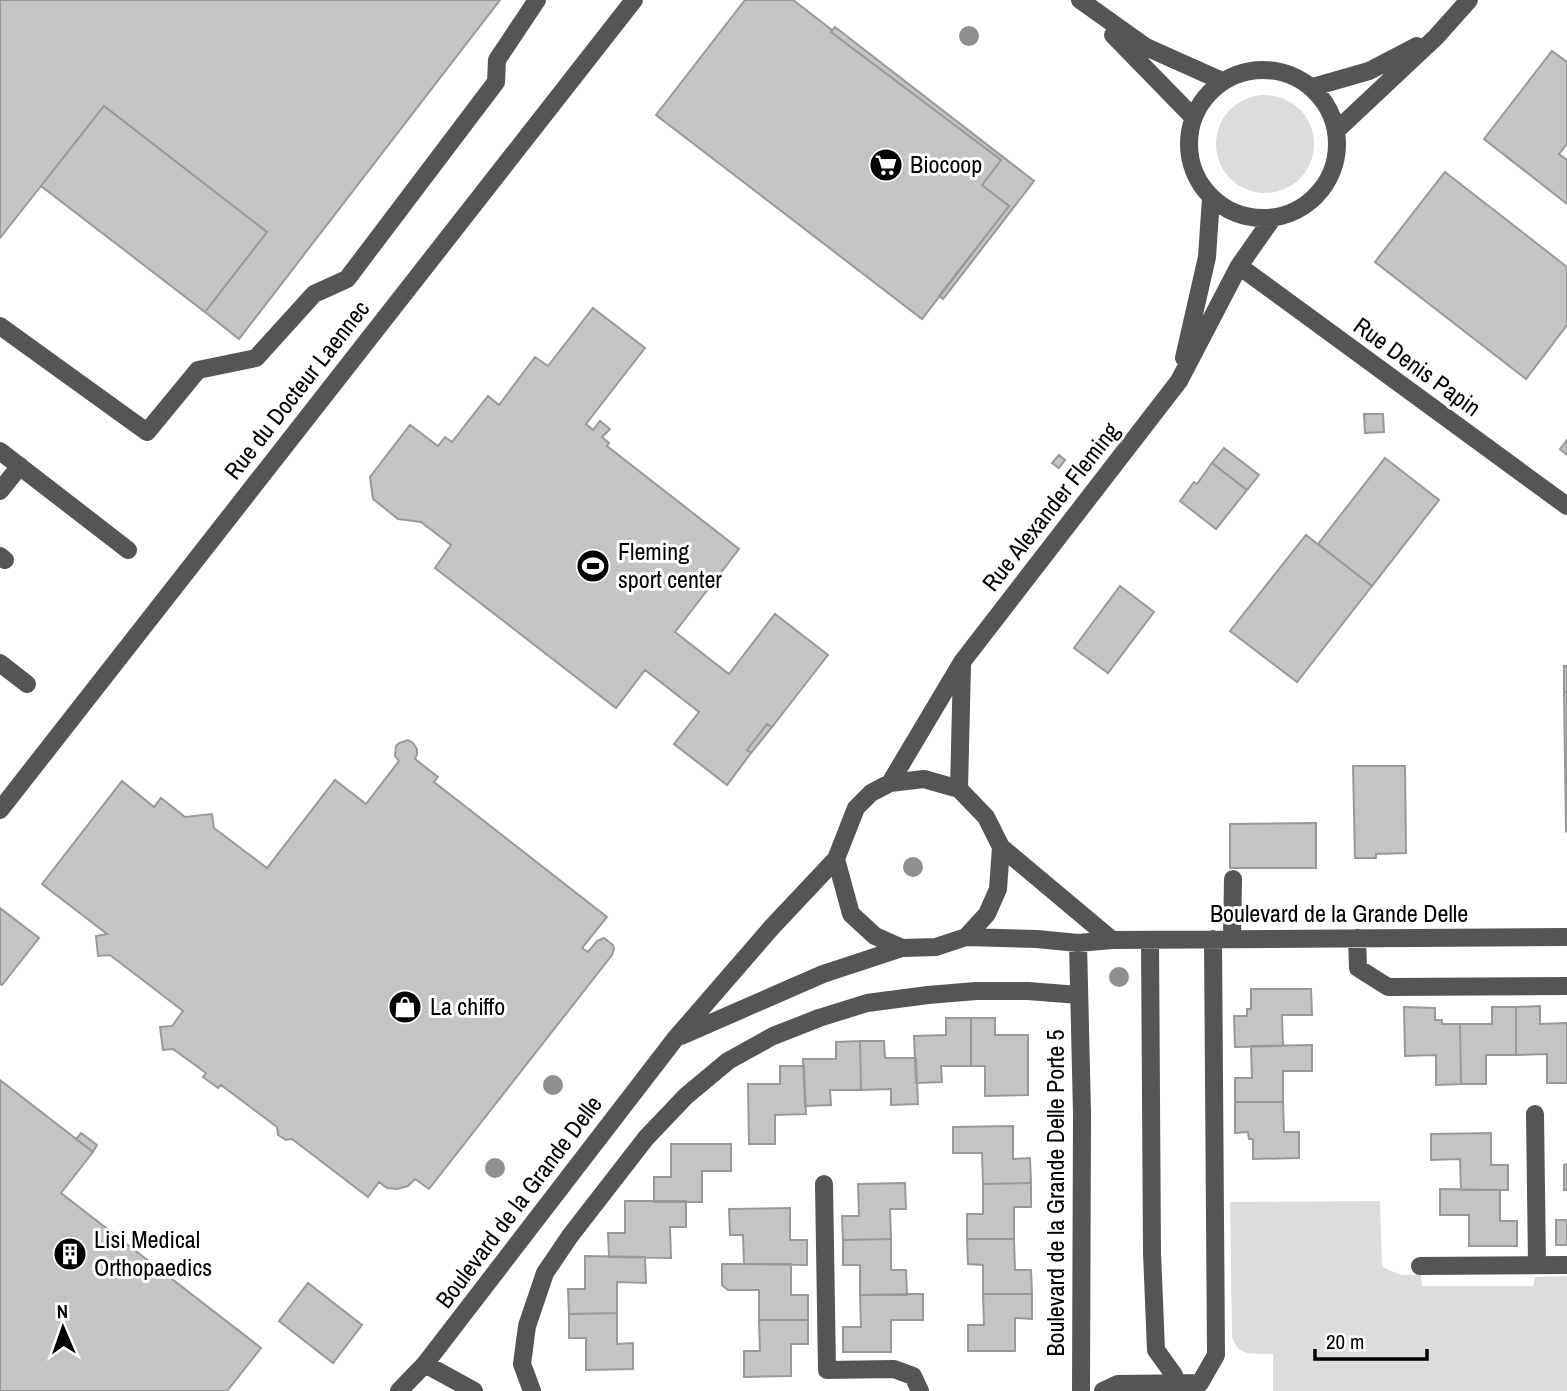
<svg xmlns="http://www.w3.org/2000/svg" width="1567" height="1391" font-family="'Archivo Narrow',sans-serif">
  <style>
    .green { fill: #dcdcdc }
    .building { fill: #c4c4c4; stroke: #999; stroke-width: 2 }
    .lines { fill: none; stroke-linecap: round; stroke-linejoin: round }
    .minor { stroke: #555; stroke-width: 18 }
    .tree { fill: #8f8f8f }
    .labels { text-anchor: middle; stroke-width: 6; stroke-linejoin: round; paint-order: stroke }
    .poi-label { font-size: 24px; fill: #000; stroke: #fff; text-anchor: start }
    .street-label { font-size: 24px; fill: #000; stroke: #fff }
  </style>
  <rect width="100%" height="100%" fill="#fff"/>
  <!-- green -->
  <path class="green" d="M1216 144a49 49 0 1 1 98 0a49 49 0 1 1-98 0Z
    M1380,1201L1382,1267L1401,1275H1421L1422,1286H1533L1535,1277L1567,1276V1391H1273V1354C1253,1353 1239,1358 1232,1337L1230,1202Z"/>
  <!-- building -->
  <path class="building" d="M0,0H500L239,339L205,312L267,232L104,106L0,238Z
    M745,0H793L832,30L831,32L1001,160L982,185L1009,206L922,319L656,115Z
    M835,27L1034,181L943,299L939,296L1009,206L982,185L1001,160L831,32Z
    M1552,51L1567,62V144L1559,154L1567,160V204L1484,139Z
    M104,106L267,232L205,312L41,186Z
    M1445,172L1567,267V325L1526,379L1375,262Z
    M593,308L645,348L586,424L593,430L600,421L610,429L602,437L609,443L607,446L739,549L675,632L729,674L775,614L828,655L772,727L767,724L747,750L751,753L727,785L674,744L699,712L645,670L616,708L435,568L451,545L421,522L398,519L373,499L370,477L410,425L438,446L445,437L452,442L488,396L499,405L535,357L548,366Z
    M1364,414H1383L1384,432L1365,433Z
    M1567,440V455L1560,449Z
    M1224,448L1259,475L1247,490L1212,463Z
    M1059,455L1065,460L1059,468L1052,463Z
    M1385,458L1439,500L1372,586L1318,544Z
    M1212,463L1247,490L1216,529L1180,501L1194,482L1197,484Z
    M1306,535L1372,586L1297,682L1230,631Z
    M1120,586L1154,612L1108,673L1074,648Z
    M1564,666H1567V692H1564Z
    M1564,692H1567V830L1566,831Z
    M767,724L772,727L751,753L747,750Z
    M408,740L413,743L417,749V754L415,759L438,777L434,782L607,917L582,948L588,952L597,941L604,938L613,945L614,949L612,955L429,1189L415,1179L408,1186L397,1189L387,1188L379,1182L368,1197L292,1139L286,1140L278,1135L277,1127L221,1085L218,1088L203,1077L206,1073L173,1049L163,1050L160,1027L172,1026L183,1011L110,955L98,956L96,936L107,934L42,884L122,781L154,807L161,798L185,817L212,814L214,828L267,868L335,780L366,804L399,761L395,756L396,746L399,743Z
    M1353,766H1405L1406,853L1376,854V858H1355Z
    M1316,823V868H1230V824Z
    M0,908L39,938L2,985L0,984Z
    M1251,989H1311L1312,1015H1282L1283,1046L1235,1047L1234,1016H1247V1009H1251Z
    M1540,1006V1024L1567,1023V1083H1547V1054L1516,1055V1007Z
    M1404,1007L1435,1008V1020H1442V1024H1460L1461,1084L1436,1085V1055L1405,1056Z
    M1492,1007H1516V1055H1486V1084H1461L1460,1024H1492Z
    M946,1018H971V1066H941L942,1082L916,1083L914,1036L946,1035Z
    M971,1018H995V1035H1028V1095L985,1096V1066H971Z
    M860,1041H884L885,1058H916L918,1104L891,1105V1089L861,1090Z
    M860,1041L861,1090H830L831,1105L805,1106L803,1059H836V1042Z
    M1312,1045V1071H1283V1102H1235V1078H1252L1251,1046Z
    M780,1066H804L806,1114L775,1115V1144H749L748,1084H780Z
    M0,1080L93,1152L61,1193L261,1348L227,1391H0Z
    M1235,1102H1283L1284,1132H1299V1158L1253,1159V1139H1249L1248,1132L1235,1133Z
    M1013,1126V1159L1030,1158L1031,1183L983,1184L982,1153H953V1127Z
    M81,1133L97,1145L93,1152L76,1139Z
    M1491,1133V1165H1508V1190H1461L1460,1159L1431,1160V1134Z
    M671,1144H731V1171H702V1202H654V1177H671Z
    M1567,1164V1190H1564V1165Z
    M905,1183L906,1209H890L891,1239L843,1240L842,1216H859L858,1184Z
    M1031,1183V1207H1014V1239H967V1214H983V1184Z
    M1440,1189L1500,1190V1221H1517V1246H1469V1215H1440Z
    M625,1201H686V1227H670L671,1258L609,1257L608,1233H625Z
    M790,1208V1240H807V1265L744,1264L743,1235H730L729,1209Z
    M1556,1220H1567V1245H1556Z
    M891,1239V1270H906L907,1295H860V1265H843V1240Z
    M967,1239H1014L1015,1270H1031L1032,1294H983V1265L968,1264Z
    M585,1256L645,1257L646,1283L617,1282V1313L569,1314L568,1289H585Z
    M722,1264H791V1295H808V1320H759V1290H728L722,1285Z
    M308,1283L362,1325L333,1363L279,1321Z
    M907,1294H923V1320H891V1352H843V1327H861L860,1295Z
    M983,1294H1032V1319L1015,1318V1351H968V1325H984Z
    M617,1313V1344L633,1343V1369L586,1370V1338H569V1314Z
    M759,1320H808V1344H791V1376L744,1377V1351H760Z"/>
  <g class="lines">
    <!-- minor -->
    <path class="minor" d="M1080,0L1146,47L1222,81
      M1113,35L1193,117
      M1189 144a74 74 0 1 1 148 0a74 74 0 1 1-148 0Z
      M1313,87L1369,71L1417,46
      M1337,130L1436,37L1469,0
      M1239,266L1567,506
      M0,326L147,432L198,370L256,358L314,294L347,279L496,82L497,60L537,0
      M1184,358L1207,257L1211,198
      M0,451L128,550
      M0,491L20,466
      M0,556L5,560
      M0,663L27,684
      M924,779L959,789L986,817L1001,847L998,889L987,914L966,937L936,947L902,948L875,936L851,914L836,859L856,808L871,793L890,783Z
      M890,783L962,662L1179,381L1239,266L1272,219
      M959,789L962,666
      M0,810L634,0
      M1001,847L1112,940
      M966,937L1037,939L1078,943L1112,940L1567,937
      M1357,938L1358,968L1388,987L1567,986
      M1232,939L1233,879
      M1150,940L1152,1253L1156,1350L1174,1375L1175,1391
      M1078,943L1082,1113L1081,1391
      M681,1036L823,974L902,948
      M1535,1114L1537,1265
      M824,1184L827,1370L894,1369L913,1376L920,1391
      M1420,1266L1567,1265
      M425,1364L474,1391
      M399,1391L425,1364L675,1039L772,927L836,859
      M532,1391L522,1364L527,1326L545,1273L570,1236L646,1138L686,1096L728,1061L773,1036L819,1018L867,1003L928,995L976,991H1028L1079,995
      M1103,1391L1118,1384L1200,1383L1216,1355L1213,939"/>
  </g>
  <!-- trees -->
  <g class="tree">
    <circle cx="969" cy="36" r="10"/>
    <circle cx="913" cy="867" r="10"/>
    <circle cx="1119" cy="977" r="10"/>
    <circle cx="553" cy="1085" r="10"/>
    <circle cx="495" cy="1168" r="10"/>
  </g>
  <!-- icons -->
  <defs>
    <symbol id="supermarket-disc" viewBox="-11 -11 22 22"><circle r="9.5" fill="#000" stroke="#fff"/><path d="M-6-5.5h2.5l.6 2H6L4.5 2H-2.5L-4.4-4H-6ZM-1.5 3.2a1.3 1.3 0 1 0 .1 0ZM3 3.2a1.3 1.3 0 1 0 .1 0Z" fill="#fff"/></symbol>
    <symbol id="stadium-disc" viewBox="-11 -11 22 22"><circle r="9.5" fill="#000" stroke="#fff"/><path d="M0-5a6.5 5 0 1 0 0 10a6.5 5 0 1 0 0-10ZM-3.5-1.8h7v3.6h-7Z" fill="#fff"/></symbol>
    <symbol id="shop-disc" viewBox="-11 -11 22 22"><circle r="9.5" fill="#000" stroke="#fff"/><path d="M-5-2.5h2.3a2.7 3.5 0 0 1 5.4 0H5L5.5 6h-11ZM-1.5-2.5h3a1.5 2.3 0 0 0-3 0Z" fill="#fff"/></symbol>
    <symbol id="building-disc" viewBox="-11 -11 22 22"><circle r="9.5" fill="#000" stroke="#fff"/><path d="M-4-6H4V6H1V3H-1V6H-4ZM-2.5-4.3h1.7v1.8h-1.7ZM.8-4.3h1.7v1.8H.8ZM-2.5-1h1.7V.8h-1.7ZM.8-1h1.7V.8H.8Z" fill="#fff"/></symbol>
  </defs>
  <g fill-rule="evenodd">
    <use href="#supermarket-disc" x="867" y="146" width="38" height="38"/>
    <use href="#stadium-disc" x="574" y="547" width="38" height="38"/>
    <use href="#shop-disc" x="386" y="988" width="38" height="38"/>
    <use href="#building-disc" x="51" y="1235" width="38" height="38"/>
  </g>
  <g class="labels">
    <!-- poi labels -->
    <g class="poi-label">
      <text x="910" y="173">Biocoop</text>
      <text x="618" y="560">Fleming<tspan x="618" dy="28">sport center</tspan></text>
      <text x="430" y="1015">La chiffo</text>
      <text x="94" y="1248">Lisi Medical<tspan x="94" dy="28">Orthopaedics</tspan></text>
    </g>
    <!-- street labels -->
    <g class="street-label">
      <text transform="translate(1417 367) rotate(36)" y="8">Rue Denis Papin</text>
      <text transform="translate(297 390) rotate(-52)" y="8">Rue du Docteur Laennec</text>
      <text transform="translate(1051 507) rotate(-52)" y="8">Rue Alexander Fleming</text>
      <text x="1339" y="922">Boulevard de la Grande Delle</text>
      <text transform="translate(1056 1193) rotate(-90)" y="8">Boulevard de la Grande Delle Porte 5</text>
      <text transform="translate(519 1202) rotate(-53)" y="8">Boulevard de la Grande Delle</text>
    </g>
  </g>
  <!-- north arrow -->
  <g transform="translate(63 1328) rotate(358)" stroke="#ffffff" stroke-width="5" paint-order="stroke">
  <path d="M0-5L12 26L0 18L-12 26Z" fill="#000000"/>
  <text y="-10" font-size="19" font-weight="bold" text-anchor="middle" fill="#000000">N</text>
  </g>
  <!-- scale -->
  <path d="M1315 1349v10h112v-10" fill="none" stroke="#000000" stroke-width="3.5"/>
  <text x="1326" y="1349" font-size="21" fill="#000000" stroke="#ffffff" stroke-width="5" paint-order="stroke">20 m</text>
</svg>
